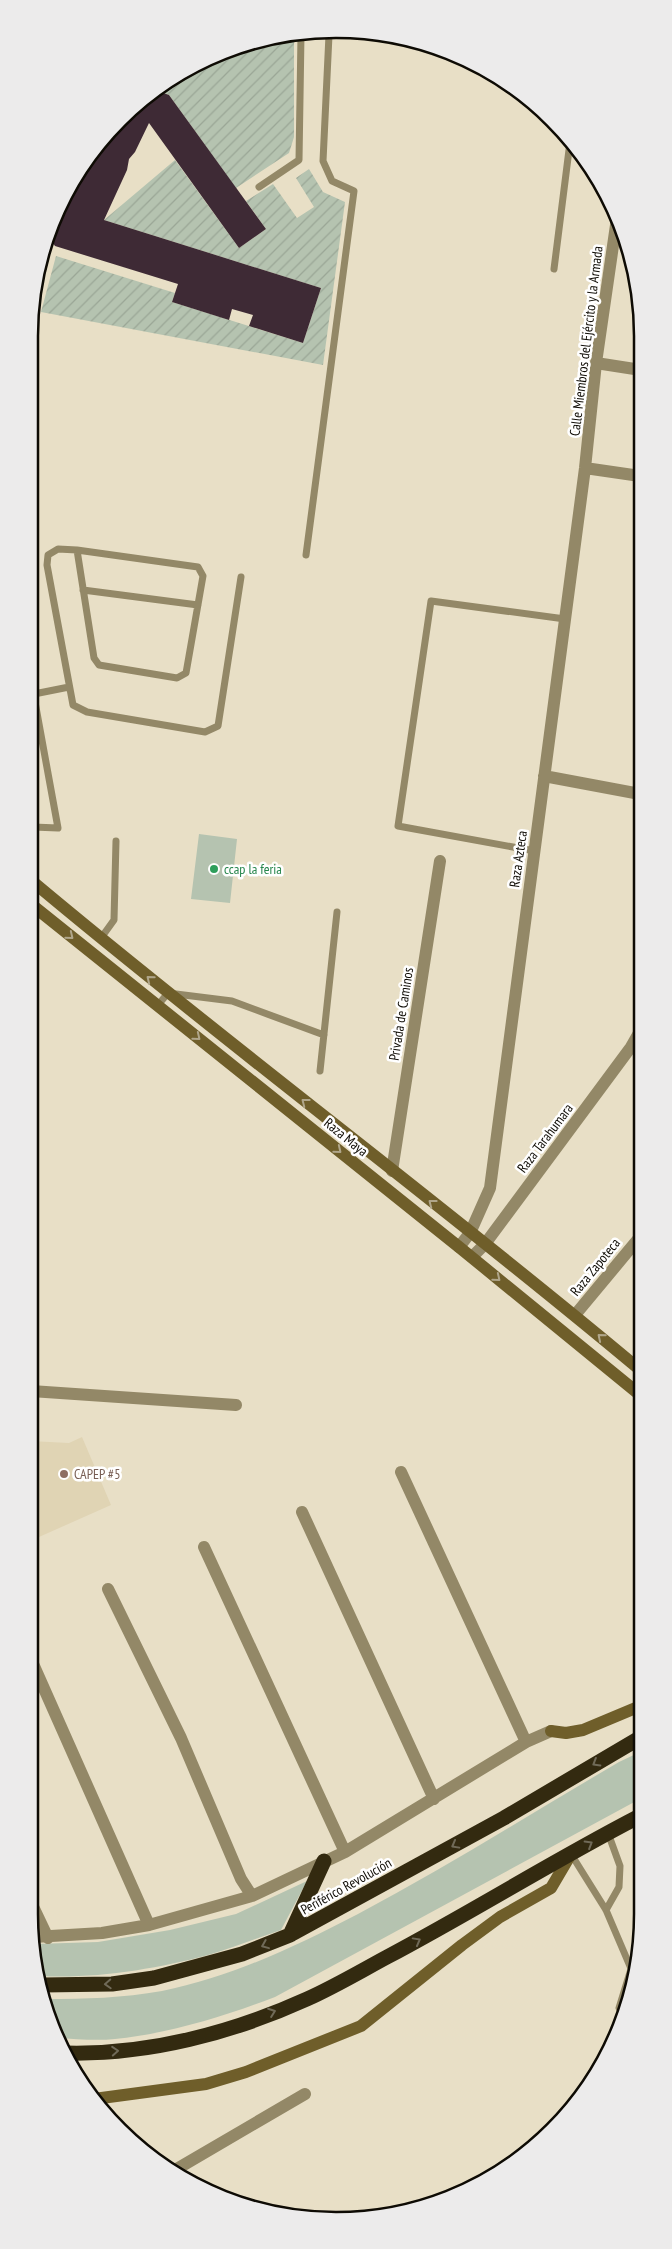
<svg xmlns="http://www.w3.org/2000/svg" width="672" height="2249" font-family="'PT Sans Narrow',sans-serif">
  <style>
    .built { fill: #e0d4b4 }
    .grass { fill: #b5c3b0 }
    .garden { fill: url(#garden-furrows) }
    .building { fill: #3e2a35 }
    .lines { fill: none; stroke-linecap: round; stroke-linejoin: round }
    .lane { stroke: #938867; stroke-width: 7 }
    .street { stroke: #938867; stroke-width: 12 }
    .secondary { stroke: #6f5e2a; stroke-width: 12 }
    .highway { stroke: #332a10; stroke-width: 15 }
    .oneway { stroke: #b0a68a }
    .oneway2 { stroke: #706a58 }
    .leisure-dot { fill: #2e9e5b; stroke: #fff; stroke-width: 2 }
    .education-dot { fill: #8d6e63; stroke: #fff; stroke-width: 2 }
    .labels { text-anchor: middle; stroke-width: 5; stroke-linejoin: round; paint-order: stroke }
    .street-label { font-size: 14px; fill: #0e0b04; stroke: #fff }
    .leisure-label { font-size: 14px; fill: #27864d; stroke: #fff; text-anchor: start }
    .education-label { font-size: 14px; fill: #785e54; stroke: #fff; text-anchor: start }
    .rim { fill: none; stroke: #0e0b04; stroke-width: 2.5 }
  </style>
  <defs>
    <pattern id="garden-furrows" width="10" height="10" patternUnits="userSpaceOnUse" patternTransform="scale(1.25)"><rect width="10" height="10" fill="#b5c3b0"/><path d="M-1 1l2-2M0 10L10 0M9 11l2-2" fill="none" stroke="#9aa696"/></pattern>
  </defs>
  <rect width="100%" height="100%" fill="#e8dfc6"/>
  <!-- built -->
  <path class="built" d="M82,1437L111,1505L30,1541V1441L69,1443Z"/>
  <!-- grass -->
  <path class="grass" d="M199,834L237,839L230,903L191,899Z
    M638,1753V1800L275,1997C223,2017 171,2033 115,2039C96,2041 76,2039 57,2038L52,2030L46,1999C85,1999 123,1998 162,1991C232,1977 296,1946 358,1914C447,1867 532,1813 619,1762Z
    M307,1881L281,1930C257,1938 233,1948 208,1955C157,1969 94,1979 41,1976L35,1944L98,1942L170,1930L236,1914Z"/>
  <!-- garden -->
  <path class="garden" d="M276,35H294V137L289,153L236,188L169,95L155,90L165,81Z
    M175,160L239,248L266,229L246,201L273,184L297,218L314,207L296,178L309,169L323,192L345,202L323,365L41,312L56,256L175,293L172,302L303,343L321,288L104,220Z"/>
  <!-- building -->
  <path class="building" d="M155,90L169,95L266,229L239,248L149,123L135,152L129,159L127,170L104,220L321,288L303,343L249,326L253,315L232,309L229,320L172,302L178,284L55,246L50,239L82,164Z"/>
  <g class="lines">
    <!-- lane -->
    <path class="lane" d="M259,187L299,160L301,35
      M554,269L570,142
      M77,550L94,658L99,665L177,678L186,673L203,576L198,567L77,550L58,549L48,555L47,565L73,705L87,712L205,732L218,726L241,577
      M306,555L354,191L332,181L323,161L329,35
      M83,590L198,605
      M34,694L69,687
      M33,827L58,828L33,691
      M535,851L398,826L431,601L565,619
      M101,938L114,920L116,841
      M158,1005L168,993L232,1001L324,1035
      M320,1071L337,912
      M571,1854L606,1910L635,1978
      M606,1910L619,1887L620,1866L608,1833
      M621,2012L619,2008L631,1969"/>
    <!-- street -->
    <path class="street" d="M596,363L641,370
      M585,468L640,476
      M544,776L640,794
      M392,1171L440,861
      M459,1247L470,1233L490,1188L585,468L596,363L617,218
      M472,1257L485,1244L631,1047L639,1033
      M575,1315L639,1238
      M31,1391L236,1405
      M401,1472L526,1742
      M302,1512L434,1799
      M204,1547L345,1852
      M108,1589L181,1738L241,1879L252,1896
      M30,1657L149,1925
      M29,1898L48,1938
      M34,1937L102,1933L149,1925L252,1896L345,1852L526,1742L551,1731
      M175,2170L305,2094"/>
    <!-- secondary -->
    <path class="secondary" d="M32,881C231,1048 440,1202 639,1369
      M32,905L459,1247L639,1394
      M551,1731L566,1733L583,1730L638,1707
      M94,2099L206,2084L246,2072L361,2026L462,1945L500,1917L551,1888L571,1854"/>
    <!-- highway -->
    <path class="highway" d="M290,1935L324,1861
      M43,1985L112,1984L154,1978L242,1954L290,1935L504,1818L638,1739
      M66,2053C148,2055 232,2033 307,1999C334,1987 361,1971 387,1957C472,1912 553,1861 638,1817"/>
  </g>
  <!-- one-way arrows -->
  <defs><path id="oneway-chevron" d="M-2-3.5L2.5 0L-2 3.5" fill="none" stroke-width="1.6" stroke-linecap="round" stroke-linejoin="round" transform="scale(1.25)"/></defs>
  <g class="oneway">
    <use href="#oneway-chevron" transform="translate(70 936) rotate(39)"/>
    <use href="#oneway-chevron" transform="translate(150 979) rotate(-141)"/>
    <use href="#oneway-chevron" transform="translate(197 1037) rotate(39)"/>
    <use href="#oneway-chevron" transform="translate(305 1102) rotate(-142)"/>
    <use href="#oneway-chevron" transform="translate(338 1150) rotate(39)"/>
    <use href="#oneway-chevron" transform="translate(432 1203) rotate(-142)"/>
    <use href="#oneway-chevron" transform="translate(497 1278) rotate(39)"/>
    <use href="#oneway-chevron" transform="translate(601 1337) rotate(-140)"/>
  </g>
  <g class="oneway2">
    <use href="#oneway-chevron" transform="translate(596 1763) rotate(149)"/>
    <use href="#oneway-chevron" transform="translate(589 1844) rotate(-31)"/>
    <use href="#oneway-chevron" transform="translate(455 1845) rotate(151)"/>
    <use href="#oneway-chevron" transform="translate(417 1941) rotate(-29)"/>
    <use href="#oneway-chevron" transform="translate(265 1945) rotate(158)"/>
    <use href="#oneway-chevron" transform="translate(108 1984) rotate(177)"/>
    <use href="#oneway-chevron" transform="translate(272 2012) rotate(-20)"/>
    <use href="#oneway-chevron" transform="translate(115 2051) rotate(-4)"/>
  </g>
  <!-- markers -->
  <circle class="leisure-dot" cx="214" cy="869" r="5"/>
  <circle class="education-dot" cx="64" cy="1474" r="5"/>
  <g class="labels">
    <!-- street labels -->
    <g class="street-label">
      <text transform="translate(586 341) rotate(-83)" y="5">Calle Miembros del Ejército y la Armada</text>
      <text transform="translate(518 859) rotate(-82)" y="5">Raza Azteca</text>
      <text transform="translate(401 1014) rotate(-81)" y="5">Privada de Caminos</text>
      <text transform="translate(346 1137) rotate(39)" y="5">Raza Maya</text>
      <text transform="translate(545 1138) rotate(-53)" y="5">Raza Tarahumara</text>
      <text transform="translate(595 1267) rotate(-51)" y="5">Raza Zapoteca</text>
      <text transform="translate(346 1886) rotate(-29)" y="5">Periférico Revolución</text>
    </g>
    <!-- leisure labels -->
    <g class="leisure-label">
      <text x="224" y="874">ccap la feria</text>
    </g>
    <!-- education labels -->
    <g class="education-label">
      <text x="74" y="1479">CAPEP #5</text>
    </g>
  </g>
  <!-- crop -->
  <path d="M0 0H672V2249H0ZM336 38H336A298 298 0 0 1 634 336V1914A298 298 0 0 1 336 2212H336A298 298 0 0 1 38 1914V336A298 298 0 0 1 336 38Z" fill="#ecebeb" fill-rule="evenodd"/>
  <path class="rim" d="M336 38H336A298 298 0 0 1 634 336V1914A298 298 0 0 1 336 2212H336A298 298 0 0 1 38 1914V336A298 298 0 0 1 336 38Z"/>
</svg>
